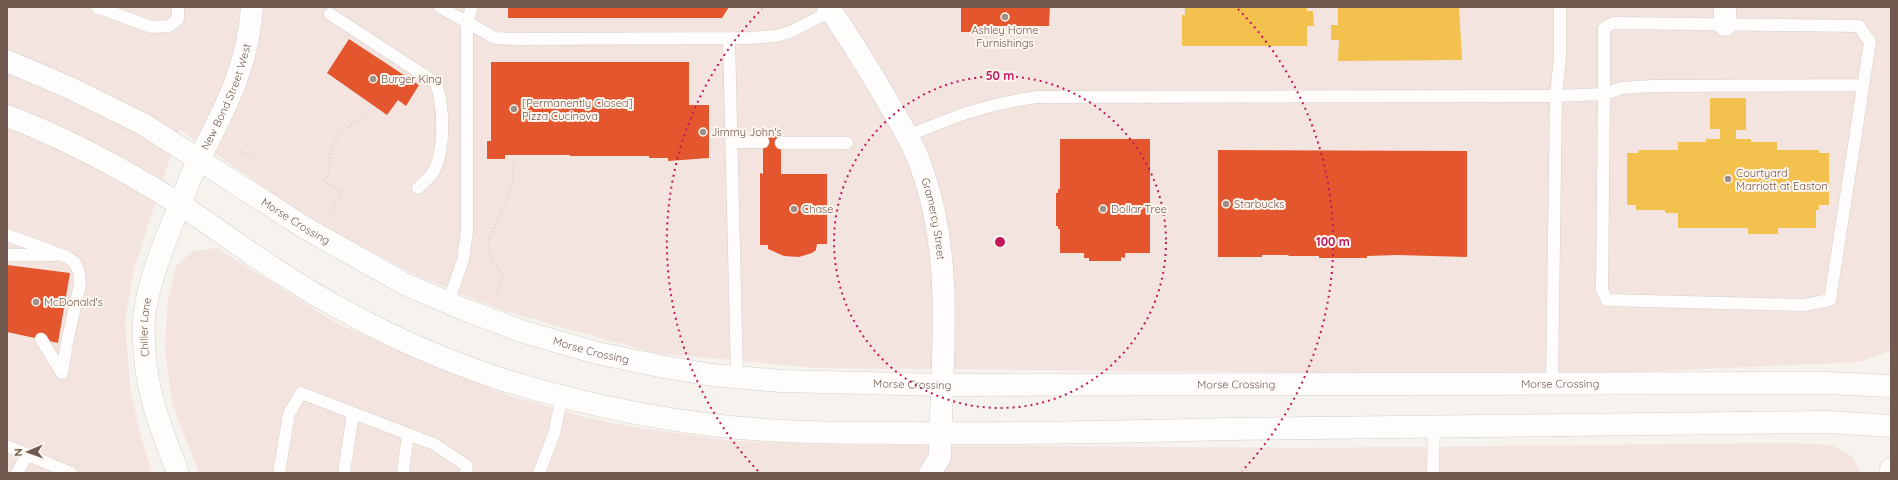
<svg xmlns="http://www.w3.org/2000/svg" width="1898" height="480" font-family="Quicksand,sans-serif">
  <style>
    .commercial { fill: #f3e4df }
    .homes { fill: #f2c14e }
    .shops { fill: #e4572e }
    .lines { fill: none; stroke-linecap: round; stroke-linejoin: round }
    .lane-casing { stroke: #d5cfcb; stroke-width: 13 }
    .street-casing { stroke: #d5cfcb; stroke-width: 23 }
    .secondary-casing { stroke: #d5ceca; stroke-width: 23 }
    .path { stroke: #d9d2d0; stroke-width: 2.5; stroke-dasharray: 1 3; stroke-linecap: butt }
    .lane { stroke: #fefdfc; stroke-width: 12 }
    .street { stroke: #fefdfc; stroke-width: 22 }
    .secondary { stroke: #fefdfc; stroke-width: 22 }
    .ring { fill: none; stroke: #c2185b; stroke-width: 2; stroke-dasharray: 2 4 }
    .poi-dot { fill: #a08f86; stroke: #fdf6ef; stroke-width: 1.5 }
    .labels { text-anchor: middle; stroke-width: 4; stroke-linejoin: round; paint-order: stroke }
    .poi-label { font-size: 11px; fill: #72594f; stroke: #fdf6ef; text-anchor: start }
    .street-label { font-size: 11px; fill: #72594f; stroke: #fdf6ef }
    .centre { fill: #c2185b; stroke: #fdf6ef; stroke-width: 2 }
    .ring-label { font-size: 12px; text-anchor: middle; font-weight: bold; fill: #c2185b; stroke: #fdf6ef; stroke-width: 4; stroke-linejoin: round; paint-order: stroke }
  </style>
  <rect width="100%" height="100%" fill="#f6f2ed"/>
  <!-- commercial -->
  <path class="commercial" d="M7,7H1891V350L1859,362L1573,375L817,368L655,353L504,311L418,276L311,219L179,129L134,269L125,321L130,389L142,441L152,473H7Z
    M217,248L336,323L420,360L507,395L588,418L632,427L733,441L862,445L1302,448L1789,443L1832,445L1852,457L1861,473H199L172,403L165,349L168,299L176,266L193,251Z"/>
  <!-- homes -->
  <path class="homes" d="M1185,7H1307V11H1313L1314,26H1307V46H1182V15H1185Z
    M1338,7H1459L1462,60L1338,61L1339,40H1331V25H1338Z
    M1710,98H1746V130H1736V139H1751V142H1777V150H1819V153H1829V205H1819V210H1816V228H1778V234H1748V228H1678V213H1665V210H1636V205H1627V153H1638L1639,150H1678V142H1706V139H1720V129H1710Z"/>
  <!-- shops -->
  <path class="shops" d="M508,7H729L722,18H508Z
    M961,7H1050L1049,26H987L988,32H961Z
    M349,39L419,85L406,106L398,100L387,115L327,73Z
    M491,62H689V105H709V158L668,161V158H649V156H570V155H505V159H487V141H491Z
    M763,130H781V174H827V244H817L816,250L812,253L799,257L784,256L768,249V245H760V173L763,174Z
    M1060,139H1150V253H1125V258L1121,257V261H1089V258H1084V253H1060V229H1058V226H1056V193H1058V189H1060Z
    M1218,150L1467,151V257L1397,255L1367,256V258H1319V256H1288L1289,255H1262V257H1218Z
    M7,265L70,273L58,343L7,332Z"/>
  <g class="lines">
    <defs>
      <path id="lane" d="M97,7L151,27L169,26L178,19V7
        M440,7L495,38L513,39L749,38L776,36L790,32L831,11
        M330,14L436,83C444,106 445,147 435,169C432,176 423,183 418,188
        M729,39L737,377
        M908,136C952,117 989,103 1038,97L1556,96L1560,57V7
        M731,142H763
        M781,143H847
        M7,235L67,257L75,263L79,272L80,284L67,343L62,373
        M7,255H54
        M448,303L463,260L467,231V22L472,7
        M41,339L62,373
        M1552,384L1556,96L1604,94V28L1613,23L1859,26L1870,42L1830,300L1804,305L1607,300L1602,290L1604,94L1622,88L1653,86L1863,85
        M7,446L71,473
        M17,473L27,455
        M279,473L289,414L301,393L434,444L467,466L466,473
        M344,473L353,413
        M403,473L408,434
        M539,473L554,434L562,396
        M1433,473L1434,425"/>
      <g id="street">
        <path d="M1725,25V7"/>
        <path id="s1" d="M178,473C165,438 150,403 146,366C144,346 142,324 146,305C151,277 161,251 172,224C181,202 189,179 200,157C226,106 248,66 252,7"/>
        <path d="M930,473L940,457"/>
      </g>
      <g id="secondary">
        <path id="s2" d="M828,7C850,37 869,70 888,102C901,124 915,147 923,172C955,264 941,362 940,457"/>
        <path id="s3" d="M7,61L68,87L143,124L307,229L405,284L463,309L524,332L597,353L665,367L712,375L781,381L942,385L1827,383L1891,386"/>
        <path d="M7,116C66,138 123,169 176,202C211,224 244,250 279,272C347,316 424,354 501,379C568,400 636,415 705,424C772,433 838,433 905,433C1013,434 1121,432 1229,429C1428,425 1628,424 1828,422L1891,426"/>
        <path d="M1891,473V469"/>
      </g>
    </defs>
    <!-- lane casing -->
    <use href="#lane" class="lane-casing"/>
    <!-- street casing -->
    <use href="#street" class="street-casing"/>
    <!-- secondary casing -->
    <use href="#secondary" class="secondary-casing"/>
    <!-- path -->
    <path class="path" d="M237,149L254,158
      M330,212L342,193L324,180C333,166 328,164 331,151C334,137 353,123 365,116
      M496,294L503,277L490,256L488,248L489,240L513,184V162"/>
    <!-- lane -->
    <use href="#lane" class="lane"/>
    <!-- street -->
    <use href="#street" class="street"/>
    <!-- secondary -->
    <use href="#secondary" class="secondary"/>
  </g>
  <!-- distance rings -->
  <g class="ring">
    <circle cx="1000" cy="242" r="166"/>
    <path d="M758 471A333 333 0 0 1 762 9M1238 9A333 333 0 0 1 1242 471"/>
  </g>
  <!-- markers -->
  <g class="poi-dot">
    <circle cx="1005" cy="17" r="4"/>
    <circle cx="373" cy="79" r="4"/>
    <circle cx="514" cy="109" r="4"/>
    <circle cx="703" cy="132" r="4"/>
    <circle cx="1728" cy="179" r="4"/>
    <circle cx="1226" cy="204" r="4"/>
    <circle cx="794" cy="209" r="4"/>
    <circle cx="1103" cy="209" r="4"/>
    <circle cx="36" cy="302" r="4"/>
  </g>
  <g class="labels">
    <!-- poi labels -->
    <g class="poi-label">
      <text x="1005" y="34" text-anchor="middle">Ashley Home<tspan x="1005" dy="13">Furnishings</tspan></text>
      <text x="381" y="83">Burger King</text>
      <text x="522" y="107">[Permanently Closed]<tspan x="522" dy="13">Pizza Cucinova</tspan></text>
      <text x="711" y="136">Jimmy John's</text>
      <text x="1736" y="177">Courtyard<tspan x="1736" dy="13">Marriott at Easton</tspan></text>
      <text x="1234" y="208">Starbucks</text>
      <text x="802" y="213">Chase</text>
      <text x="1111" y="213">Dollar Tree</text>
      <text x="44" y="306">McDonald's</text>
    </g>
    <!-- street labels -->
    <g class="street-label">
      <text dy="4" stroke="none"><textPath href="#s1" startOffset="397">New Bond Street West</textPath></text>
      <text dy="4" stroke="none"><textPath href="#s2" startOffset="239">Gramercy Street</textPath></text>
      <text dy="4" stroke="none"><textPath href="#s3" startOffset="331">Morse Crossing</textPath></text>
      <text dy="4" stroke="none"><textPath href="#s1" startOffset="151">Chiller Lane</textPath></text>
      <text dy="4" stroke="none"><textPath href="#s3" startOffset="655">Morse Crossing</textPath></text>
      <text dy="4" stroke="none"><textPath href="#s3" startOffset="979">Morse Crossing</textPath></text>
      <text dy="4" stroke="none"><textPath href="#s3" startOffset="1627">Morse Crossing</textPath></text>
      <text dy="4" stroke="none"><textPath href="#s3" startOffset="1303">Morse Crossing</textPath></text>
    </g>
  </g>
  <circle cx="1000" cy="242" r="6" class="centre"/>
  <g class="ring-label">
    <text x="1000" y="80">50 m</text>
    <text x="1333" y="246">100 m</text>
  </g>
  <!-- border -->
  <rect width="1898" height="480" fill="none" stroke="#72594f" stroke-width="16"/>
  <!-- north arrow -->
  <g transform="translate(28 452) rotate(268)" stroke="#fdf6ef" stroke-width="3" paint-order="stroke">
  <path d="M0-3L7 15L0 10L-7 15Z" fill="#72594f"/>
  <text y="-6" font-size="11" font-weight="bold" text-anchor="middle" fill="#72594f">N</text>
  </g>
</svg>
